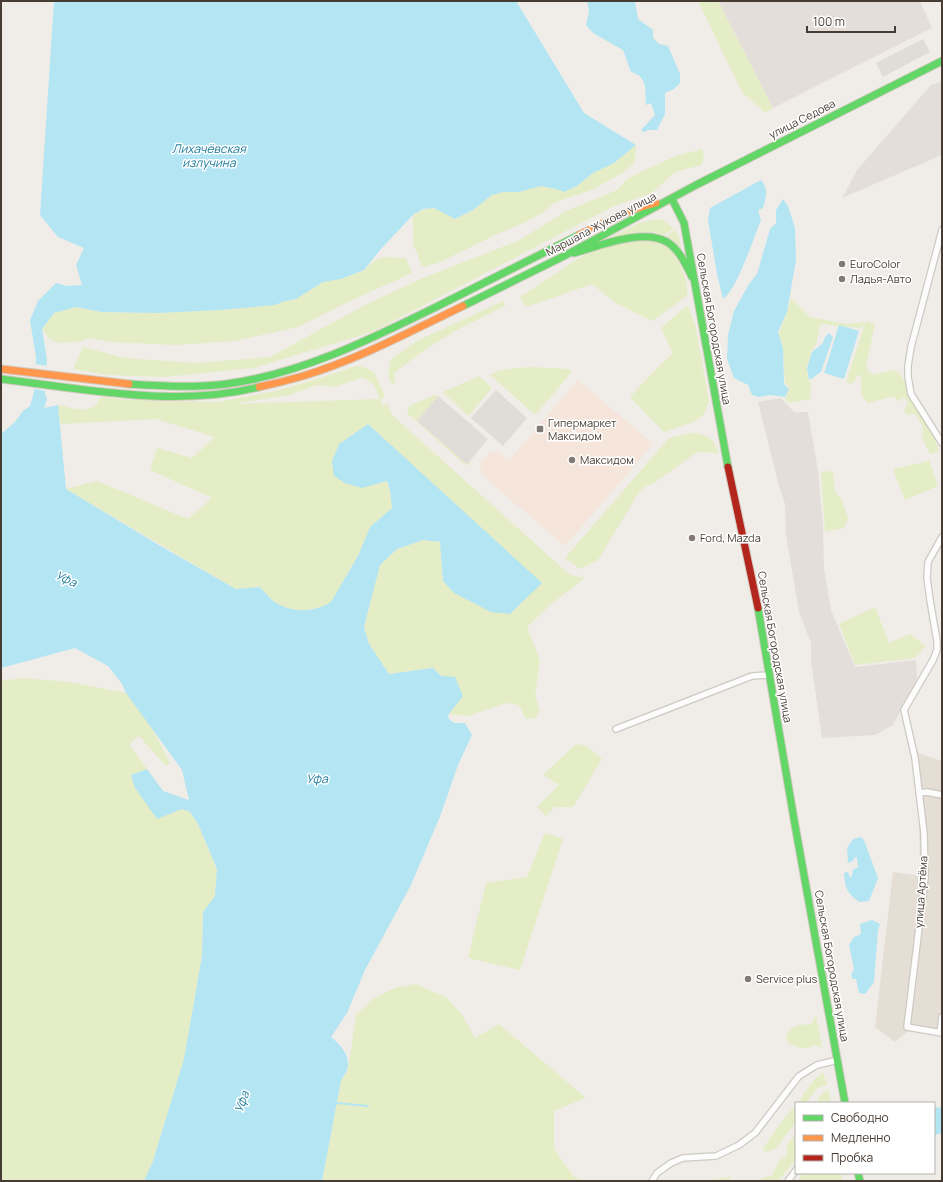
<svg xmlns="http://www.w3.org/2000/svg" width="943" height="1182" font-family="Manrope,sans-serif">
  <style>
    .residential { fill: #e5ded5 }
    .commercial { fill: #f5e5da }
    .industrial { fill: #e3ded9 }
    .green { fill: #e4edc5; fill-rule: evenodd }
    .parking { fill: #e0dcd8 }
    .water { fill: #b4e5f3 }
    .pier { fill: #f0ede8 }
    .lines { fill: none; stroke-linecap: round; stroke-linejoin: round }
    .stream { stroke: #b4e5f3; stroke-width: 2 }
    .street-casing { stroke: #cdc9c4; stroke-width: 8 }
    .fast-casing { stroke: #d2cac0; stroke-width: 9 }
    .slow-casing { stroke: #d2cac0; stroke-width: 9 }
    .jam-casing { stroke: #d2cac0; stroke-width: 9 }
    .street { stroke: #fdfcfc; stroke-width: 5.5 }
    .fast { stroke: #63d668; stroke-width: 7 }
    .slow { stroke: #ff974d; stroke-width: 7 }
    .jam { stroke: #b3261e; stroke-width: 7 }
    .poi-dot { fill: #827a73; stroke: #fff; stroke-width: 1.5 }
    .labels { text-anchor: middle; stroke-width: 3; stroke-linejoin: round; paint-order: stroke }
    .street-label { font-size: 11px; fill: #473c34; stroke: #fff }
    .poi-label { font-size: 11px; fill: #473c34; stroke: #fff; text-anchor: start }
    .water-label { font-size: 12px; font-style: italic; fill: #1f7c9b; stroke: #fff }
  </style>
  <rect width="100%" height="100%" fill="#f0ede8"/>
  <!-- residential -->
  <path class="residential" d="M918,753L942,761V1036L908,1031L895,1042L875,1027L893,872L920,876Z"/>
  <!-- commercial -->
  <path class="commercial" d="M578,380L653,444L565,546L483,476L480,465L482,461L489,453L495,452L500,453L509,460Z"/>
  <!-- industrial -->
  <path class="industrial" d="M718,1H920L932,28L773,108Z
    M942,81V155L842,198L857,170L931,85Z
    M781,398L794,412H808L818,471L823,526L824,568L831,610L855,667L916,660L917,680L893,725L875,735L822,738L811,661V643L799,612L786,535L785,504L779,486L758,402Z"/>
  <!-- green -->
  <path class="green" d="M698,1H718L773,108L765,113L742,92Z
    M636,145L635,162L624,172L592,190L556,202L543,212L528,221L495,235L438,263L424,267L421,265L417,252L413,246V215C433,204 438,208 455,219L473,210L492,195L503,192H519L541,186L556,189L577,186L593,173L614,163Z
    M702,149L704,155L702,165L675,172L652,193L614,206L372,332L253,368L165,377L107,375L73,369L83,347L125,358L196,363L270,357L365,305L423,278L518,241L566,211L617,190L627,179L643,171L676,156Z
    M658,219L663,220L674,229L663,235C646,227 624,236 607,239L639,223Z
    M676,230L679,237L682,252L673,240L666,236Z
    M649,238C654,240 660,241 664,243C676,250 690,283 687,296L652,321L616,303L592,284L526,307L520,297L590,251Z
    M384,257L406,258L412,273L348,302L298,327L235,341L175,345L111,342L90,338L76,342L60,343L51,340L42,329L54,313L76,307L101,312L158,313L221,310L275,305L285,301L296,299L323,282L341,279L364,270L375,260Z
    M791,298L810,317L846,324L865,322L862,328L820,324L816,345L811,352L807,368L808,380L811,383L810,399L790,403L785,400L789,388L785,382L783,348L779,333L787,312Z
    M503,301L506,305L455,331L423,351L394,373L395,382L392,385L388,376L391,359L417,341Z
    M688,306L695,324L709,402L703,415L694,422L664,432L630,397L658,367L673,353L661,328L683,309Z
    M866,321L875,324L866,367L872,375L895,370L901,375L910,394L931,429L939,451L930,454L924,442L922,440L923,426L914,413L908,415L904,411L908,403L904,397L898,402L894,396L868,403L861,394V375H858L852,384L846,382Z
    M356,366L363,367L374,372L385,397L381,399V405L388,404L392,415L570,575L585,578L550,605L527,627L540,661L535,696L540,711L535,718L526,719L519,705L506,703L468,716L449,714L463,696L433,668L389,674L369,644L364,627L380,564L397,549L423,540L440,542L443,581L491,612L368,424L373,485L387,481L390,490L392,508L370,527L359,554L331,602C315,612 295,613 278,604C271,601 265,592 260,587L236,589L66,489L97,481L188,519L212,498L150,470L157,448L192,458L215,437L156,419L60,424L58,405C68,407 88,414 96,405C99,402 98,399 102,397L131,400L219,402L276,391L317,379ZM363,377L374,385L380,399L232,404L289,395L317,385L335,387Z
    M530,367L569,369L571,371V373L537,413L534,414L490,375C497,369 520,368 530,367Z
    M479,376L492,388L470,414L467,415L443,392Z
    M435,395L438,396L417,421L467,464L470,460L471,462L469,464L465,465L407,413L409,406Z
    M692,433C706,433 714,439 719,453L697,452L654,483L647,485L639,492L598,560L580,569L565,558L669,438Z
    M929,461L938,486L905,500L893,469Z
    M833,471L835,492L841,498L848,518L844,528L825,532L821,472Z
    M875,607L889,643L910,634L926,646L915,658L855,665L839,624Z
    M23,678L70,682L126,693L152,728L170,763L166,766L139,736L129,744L147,769L131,775L182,809L190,812L198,824L217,869L215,896L203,912L202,956L184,1059L153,1161L144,1181H1V681Z
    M576,744L587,746L602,759L573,807H555L546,816L537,807L559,785L543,775Z
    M545,833L563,839L520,970L468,958L486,883L527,877Z
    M416,984L447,998L462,1015L475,1038L499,1024L586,1098L554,1111V1149L574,1177L586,1181H322L341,1081L348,1070L356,1015L374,998L395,988Z
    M816,1015L822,1049C813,1042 816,1046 807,1048C801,1049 794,1045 789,1044L786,1037C792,1024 799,1025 811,1024Z
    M823,1072L827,1085L817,1088L806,1103H798C805,1092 812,1080 823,1072Z
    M828,1089L831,1103H817L820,1096Z
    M796,1105C796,1111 797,1117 795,1122C794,1127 789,1130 786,1135C778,1145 779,1149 765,1152L763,1149C772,1135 784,1117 796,1105Z
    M796,1134V1159L778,1181H762L763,1178L772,1175L779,1161L787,1155V1144Z
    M803,1173H841L842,1181H798Z
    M730,1177L731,1181H703Z"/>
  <!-- parking -->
  <path class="parking" d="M923,39L930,52L883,77L876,63Z
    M496,390L527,418L503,446L471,418Z
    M438,396L488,439L467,464L417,421Z"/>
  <!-- water -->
  <path class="water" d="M54,1H516L584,113L636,145L614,163L593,173L577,186L564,192L556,189L541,186L519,192H503L492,195L473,210L455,219L434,208L423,209L413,215L381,249L364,270L341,279L323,282L296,299L285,301L275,305L221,310L158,313L101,312L76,307L54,313L42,329L47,360L45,394L47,399L44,408L58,405L66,489L164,548L236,589L260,587C265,592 271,601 278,604C295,613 315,612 331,602L359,554L370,527L392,508L390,490L387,481L362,488L345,483L334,476L332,461L339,444L368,424L542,583L510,614L491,612L454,593L443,581L440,542L423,540L397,549L380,565L364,627L369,644L389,674L433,668L441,676L455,677L463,696L449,714L448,718L454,723H465L472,735L458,765L441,814L411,885L365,970L347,1013L331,1037C340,1045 349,1053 348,1067C347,1071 343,1077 341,1081L322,1181H144L153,1161L184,1059L202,956L203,912L215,896L217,869L198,824L190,812L182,809L157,819L135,788L131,775L147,769L163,791L189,800L182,770L126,693L122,684L108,666L75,648L1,668V434L15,422L23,411L30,406L34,392L36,357L30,320L38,301L56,283L67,286L82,285L76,265L84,248L58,237L40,215Z
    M587,1H635L638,19L653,30V38L659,44L668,46L680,74V83L674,89L665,93V114L657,130H648L644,132L641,130L655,115L651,103L646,105C645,89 648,77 631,72L623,50L593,33L586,25L589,11Z
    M761,180C769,189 766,197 763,208L758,210L761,220C753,239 738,288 723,299L717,274L708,220L710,208Z
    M783,199L788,206L795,228L796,260L787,312L778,332L783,348L784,384L789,389L785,397L771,395L759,397L752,395L748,385L734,378L727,359L728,335L734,311L749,284L757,274L770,229L776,223V210Z
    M839,325L859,331L844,379L824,373Z
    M829,333L833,337L821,372L809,380L807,368L812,352L823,343L825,337Z
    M861,837L864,840L878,878L869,901L859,902C847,893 845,888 844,873L848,872L850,877L852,876L853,869L858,868L857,858L855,857L853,861L848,863L847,848L853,839Z
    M872,920L880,924L878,930L874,982L865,994L859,993L856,979H852L851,975L854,969L849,945L854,937L861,934L860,924Z
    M934,1107L942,1108V1133L934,1135Z"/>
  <!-- pier -->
  <path class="pier" d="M33,364L49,366L47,391L33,389Z"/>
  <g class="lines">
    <!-- stream -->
    <path class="stream" d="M337,1103L368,1106"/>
    <defs>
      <path id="street" d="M942,230L911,347L908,366V377L911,394L942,443
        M942,537L928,562L927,578L930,600L937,641V650L933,660L904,710L915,758L924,833L925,878L907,1027L942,1033
        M616,729L752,676L770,675
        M919,793L927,792L942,795
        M940,1032L942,1017
        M652,1181L657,1173L671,1163L683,1158L716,1156L739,1145L755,1133L799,1076L817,1065L838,1060
        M788,1181L796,1170"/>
      <path id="fast" d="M672,199L684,223L728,467
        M574,253C599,246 643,228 667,242C679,249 686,265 692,277
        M463,306L566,255L696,185L942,61
        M1,379C84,389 176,408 259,387
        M129,384C161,386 194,388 226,384C301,374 371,339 438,306C485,282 532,259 579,235
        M758,608L795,825L845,1103
        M858,1173L860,1181"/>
      <path id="slow" d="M579,235L631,210L656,203
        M1,369L129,384
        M259,387C273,384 289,380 303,376C359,359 411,331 463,306"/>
      <path id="jam" d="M728,467L758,608"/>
    </defs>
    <!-- street casing -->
    <use href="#street" class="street-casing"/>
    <!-- fast casing -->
    <use href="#fast" class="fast-casing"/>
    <!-- slow casing -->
    <use href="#slow" class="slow-casing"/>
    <!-- jam casing -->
    <use href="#jam" class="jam-casing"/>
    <!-- street -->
    <use href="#street" class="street"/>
    <!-- fast -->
    <use href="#fast" class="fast"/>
    <!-- slow -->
    <use href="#slow" class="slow"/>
    <!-- jam -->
    <use href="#jam" class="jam"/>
  </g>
  <!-- markers -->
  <g class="poi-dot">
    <circle cx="842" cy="264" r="4"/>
    <circle cx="842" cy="279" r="4"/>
    <rect x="536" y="425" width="8" height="8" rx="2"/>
    <circle cx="572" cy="460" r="4"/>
    <circle cx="692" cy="538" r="4"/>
    <circle cx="748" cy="979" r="4"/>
  </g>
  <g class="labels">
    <!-- street labels -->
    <g class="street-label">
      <text transform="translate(802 119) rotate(-27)" y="4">улица Седова</text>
      <text transform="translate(601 224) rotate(-28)" y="4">Маршала Жукова улица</text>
      <text transform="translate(714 329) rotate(80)" y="4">Сельская Богородская улица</text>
      <text transform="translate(775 647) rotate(80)" y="4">Сельская Богородская улица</text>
      <text transform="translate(921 892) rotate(-86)" y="4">улица Артёма</text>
      <text transform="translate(832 966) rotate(80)" y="4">Сельская Богородская улица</text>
    </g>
    <!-- poi labels -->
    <g class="poi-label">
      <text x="850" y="268">EuroColor</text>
      <text x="850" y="283">Ладья-Авто</text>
      <text x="548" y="427">Гипермаркет<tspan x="548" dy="13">Максидом</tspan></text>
      <text x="580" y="464">Максидом</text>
      <text x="700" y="542">Ford, Mazda</text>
      <text x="756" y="983">Service plus</text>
    </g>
    <!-- water labels -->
    <g class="water-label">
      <text x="209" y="153">Лихачёвская<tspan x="209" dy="14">излучина</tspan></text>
      <text transform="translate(66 579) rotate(24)" y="4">Уфа</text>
      <text x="317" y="783">Уфа</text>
      <text transform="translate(242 1102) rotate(-71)" y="4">Уфа</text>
    </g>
  </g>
  <!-- border -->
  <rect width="943" height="1182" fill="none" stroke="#473c34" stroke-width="4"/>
  <!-- legend -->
  <rect x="795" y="1102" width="140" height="72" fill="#ffffff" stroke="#b5b1ae"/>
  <rect x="803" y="1115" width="20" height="6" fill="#63d668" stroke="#b5b1ae"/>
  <text x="831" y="1122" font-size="12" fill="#473c34">Свободно</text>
  <rect x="803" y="1135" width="20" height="6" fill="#ff974d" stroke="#b5b1ae"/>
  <text x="831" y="1142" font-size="12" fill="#473c34">Медленно</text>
  <rect x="803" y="1155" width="20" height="6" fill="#b3261e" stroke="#b5b1ae"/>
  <text x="831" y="1162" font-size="12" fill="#473c34">Пробка</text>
  <!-- scale -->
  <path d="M807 26v6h88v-6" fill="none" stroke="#473c34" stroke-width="2"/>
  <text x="813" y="26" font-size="12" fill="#473c34" stroke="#ffffff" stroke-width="3" paint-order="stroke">100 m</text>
</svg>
